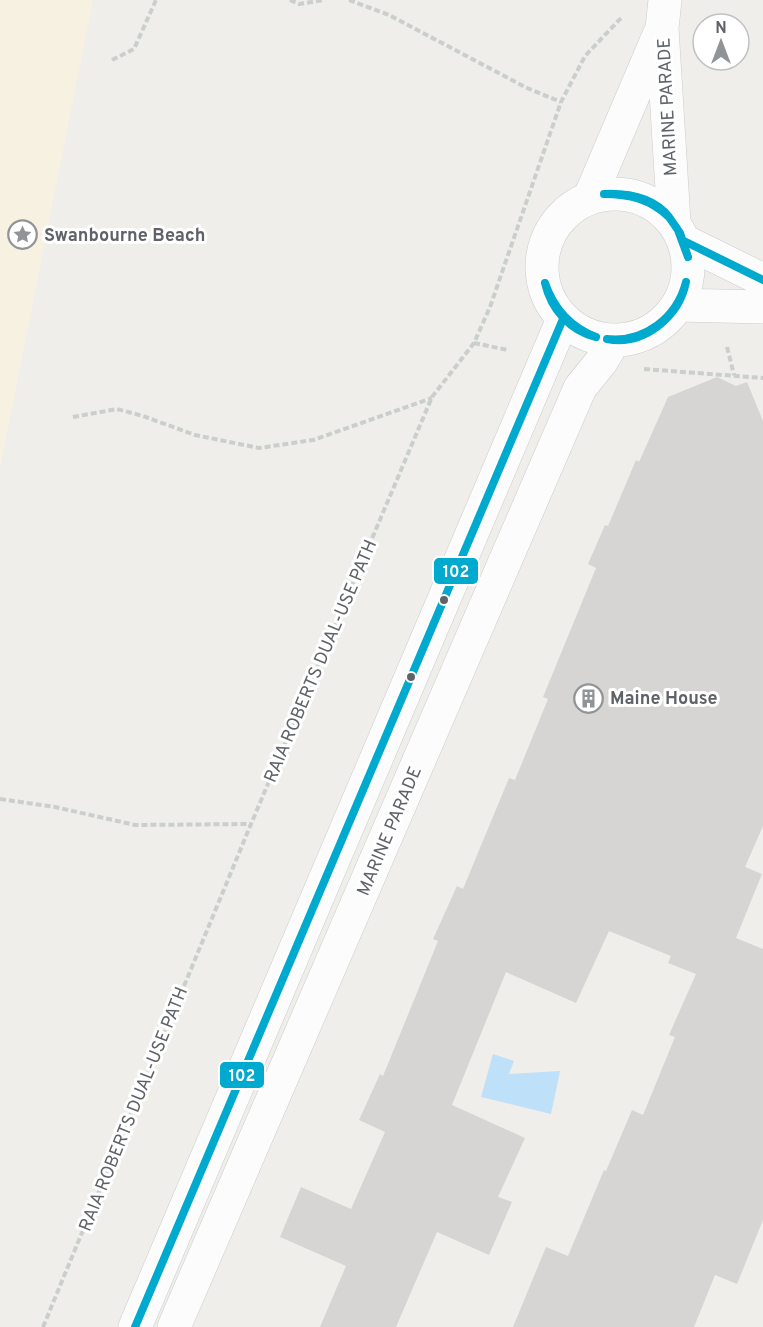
<svg xmlns="http://www.w3.org/2000/svg" width="763" height="1327" font-family="Overpass,sans-serif">
  <style>
    .sand { fill: #f6f1e1 }
    .water { fill: #bfe0f9 }
    .building { fill: #d6d5d3 }
    .lines { fill: none; stroke-linecap: round; stroke-linejoin: round }
    .minor-casing { stroke: #cbcccc; stroke-width: 34 }
    .tertiary-casing { stroke: #cbcccc; stroke-width: 34 }
    .path { stroke: #cacfcc; stroke-width: 4; stroke-dasharray: 6 3; stroke-linecap: butt }
    .minor { stroke: #fdfcfc; stroke-width: 33 }
    .tertiary { stroke: #fdfcfc; stroke-width: 33 }
    .bus-1-casing { stroke: #fff; stroke-width: 12 }
    .bus-1 { stroke: #00a9ce; stroke-width: 8 }
    .bus-dot { fill: #5f6368; stroke: #fff; stroke-width: 2 }
    .labels { text-anchor: middle; stroke-width: 6; stroke-linejoin: round; paint-order: stroke }
    .street-label { font-size: 18px; fill: #5f6368; stroke: #fff }
    .poi-label { font-size: 18px; font-weight: bold; fill: #5f6368; stroke: #fff; text-anchor: start }
    .line-badge { stroke: #fff; stroke-width: 2 }
    .badge-label { font-size: 16px; text-anchor: middle; font-weight: bold; fill: #fff }
  </style>
  <rect width="100%" height="100%" fill="#efeeea"/>
  <!-- sand -->
  <path class="sand" d="M0,0H93L0,469Z"/>
  <!-- water -->
  <path class="water" d="M493,1054L514,1061L509,1074L560,1071L551,1114L481,1097Z"/>
  <!-- building -->
  <path class="building" d="M717,377L736,386L747,382L763,421V826L745,867L762,874L736,938L763,949V1220L737,1284L715,1275L694,1327H513L546,1247L568,1256L604,1170L606,1171L632,1110L643,1115L675,1037L669,1035L696,974L668,963L671,956L609,931L576,1003L506,972L452,1105L525,1138L498,1197L512,1202L489,1255L437,1232L396,1327H320L346,1266L280,1237L301,1187L351,1209L385,1132L359,1120L380,1074L383,1076L438,941L433,939L457,886L463,889L509,778L515,780L548,699L543,697L596,568L588,564L605,525L608,526L636,460L639,462L668,397Z"/>
  <g class="lines">
    <defs>
      <path id="minor" d="M665,0L662,28L674,222
        M590,197L659,35"/>
      <path id="tertiary" d="M542 267a73 73 0 1 1 146 0a73 73 0 1 1-146 0Z
        M684,241L763,280
        M678,305L763,307
        M135,1327L563,319
        M174,1327L580,388L601,362L614,340"/>
    </defs>
    <!-- minor casing -->
    <use href="#minor" class="minor-casing"/>
    <!-- tertiary casing -->
    <use href="#tertiary" class="tertiary-casing"/>
    <!-- path -->
    <path class="path" d="M290,0L299,4L323,0
      M349,0L389,15L527,88L561,102
      M112,60L134,49L156,0
      M474,343L508,350
      M727,347L734,375
      M644,369L763,378
      M73,417L117,409L143,416L195,435L259,448L313,440L432,398
      M0,799L55,807L135,825L251,824
      M43,1327L251,824L432,397L474,343L490,307L561,102L585,56L622,17"/>
    <!-- minor -->
    <use href="#minor" class="minor"/>
    <!-- tertiary -->
    <use href="#tertiary" class="tertiary"/>
    <defs>
      <path id="bus-1" d="M604,194C628,193 653,197 669,217
        M604,194C629,194 650,199 669,217
        M669,217L680,233L688,257
        M669,217L678,230L688,257
        M684,241L763,280
        M545,283C554,309 570,327 596,337
        M545,283C551,309 570,331 596,337
        M607,339C644,343 677,318 686,282
        M607,339C644,346 679,317 686,282
        M135,1327L563,319"/>
    </defs>
    <!-- bus-1 casing -->
    <use href="#bus-1" class="bus-1-casing"/>
    <!-- bus-1 -->
    <use href="#bus-1" class="bus-1"/>
  </g>
  <!-- icons -->
  <defs>
    <symbol id="sight-ring" viewBox="-11 -11 22 22"><circle r="9.5" fill="#fff" stroke="#919496" stroke-width="1.5"/><path d="M0-6L1.8-2.2L6-1.7L2.9 1.2L3.7 5.4L0 3.3L-3.7 5.4L-2.9 1.2L-6-1.7L-1.8-2.2Z" fill="#919496"/></symbol>
    <symbol id="building-ring" viewBox="-11 -11 22 22"><circle r="9.5" fill="#fff" stroke="#919496" stroke-width="1.5"/><path d="M-4-6H4V6H1V3H-1V6H-4ZM-2.5-4.3h1.7v1.8h-1.7ZM.8-4.3h1.7v1.8H.8ZM-2.5-1h1.7V.8h-1.7ZM.8-1h1.7V.8H.8Z" fill="#919496"/></symbol>
  </defs>
  <g fill-rule="evenodd">
    <use href="#sight-ring" x="6" y="218" width="33" height="33"/>
    <use href="#building-ring" x="572" y="682" width="33" height="33"/>
  </g>
  <!-- markers -->
  <g class="bus-dot">
    <circle cx="444" cy="600" r="5"/>
    <circle cx="411" cy="677" r="5"/>
  </g>
  <g class="labels">
    <!-- street labels -->
    <g class="street-label">
      <text transform="translate(667 107) rotate(-93)" y="6">MARINE PARADE</text>
      <text transform="translate(320 661) rotate(-67)" y="6">RAIA ROBERTS DUAL-USE PATH</text>
      <text transform="translate(389 831) rotate(-67)" y="6">MARINE PARADE</text>
      <text transform="translate(133 1109) rotate(-68)" y="6">RAIA ROBERTS DUAL-USE PATH</text>
    </g>
    <!-- poi labels -->
    <g class="poi-label">
      <text x="44" y="241">Swanbourne Beach</text>
      <text x="610" y="704">Maine House</text>
    </g>
  </g>
  <g class="line-badge">
    <rect x="433" y="557" width="46" height="28" rx="6" fill="#00a9ce"/>
    <rect x="219" y="1061" width="46" height="28" rx="6" fill="#00a9ce"/>
  </g>
  <g class="badge-label">
    <text x="456" y="577">102</text>
    <text x="242" y="1081">102</text>
  </g>
  <!-- north arrow -->
  <g transform="translate(721 42)"><circle r="28" fill="#ffffff" stroke="#bfc1c3" stroke-width="1.5"/>
  <path d="M0-4.5L10 22L0 15L-10 22Z" fill="#919496"/>
  <text y="-9" font-size="16" font-weight="bold" text-anchor="middle" fill="#5f6368">N</text>
  </g>
</svg>
